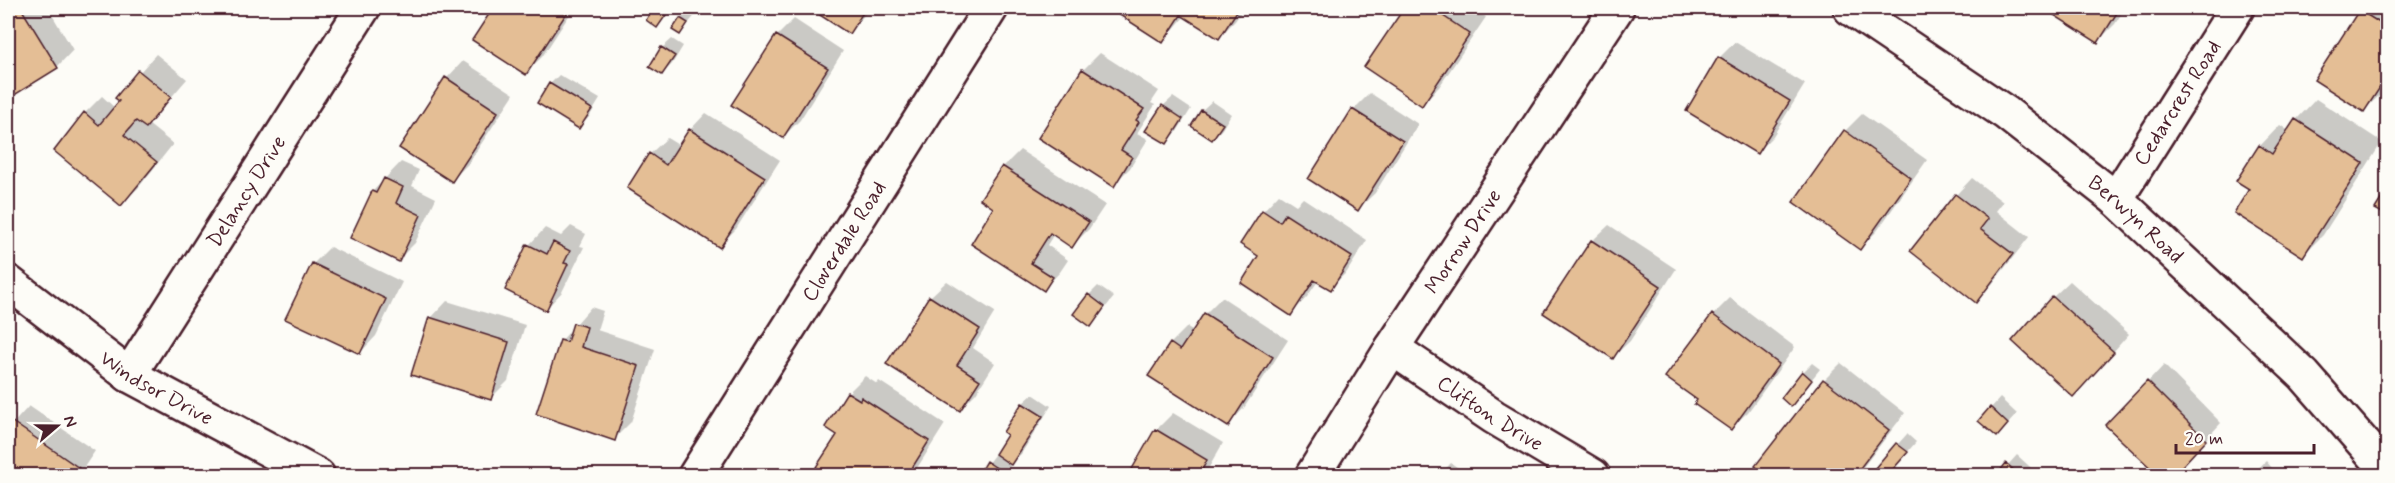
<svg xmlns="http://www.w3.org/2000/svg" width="2395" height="483" font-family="Mynerve,sans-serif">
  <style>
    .shadow { fill: #0003 }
    .building { fill: #e4be95; stroke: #4a1f2b; stroke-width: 1.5 }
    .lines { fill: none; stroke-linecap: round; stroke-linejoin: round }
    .minor-casing { stroke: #4a1f2b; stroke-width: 38 }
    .minor { stroke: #fdfcf7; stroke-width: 33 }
    .labels { text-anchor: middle; stroke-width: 4.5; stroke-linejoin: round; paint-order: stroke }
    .street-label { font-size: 21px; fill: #4a1f2b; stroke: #fdfcf7 }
  </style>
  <rect width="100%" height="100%" fill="#fdfcf7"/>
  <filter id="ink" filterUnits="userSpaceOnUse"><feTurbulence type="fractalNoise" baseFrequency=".0167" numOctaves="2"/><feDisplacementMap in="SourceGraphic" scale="12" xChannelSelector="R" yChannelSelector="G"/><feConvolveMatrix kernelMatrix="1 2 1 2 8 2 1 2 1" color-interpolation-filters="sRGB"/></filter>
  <g filter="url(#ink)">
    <!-- shadow -->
    <path class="shadow" d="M8,8H48L73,50L57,67L8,97Z
      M495,8H574L542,57L525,73L474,40Z
      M654,8H673L657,26L648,20Z
      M812,8H871L849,32Z
      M1120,8H1244L1235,21L1219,37L1185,16L1163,41L1117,12Z
      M1406,8H1472L1486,17L1439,87L1422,104L1366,67Z
      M2045,8H2125L2115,24L2098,41Z
      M2363,8H2388V83L2381,94L2364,110L2360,11Z
      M690,9L697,13L680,33L681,19Z
      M794,19L843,51L800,120L783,137L777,36Z
      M672,39L683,46L672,64L662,74V48Z
      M1735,42L1805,84L1773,136L1757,152L1719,58Z
      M1100,53L1159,91L1151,103L1155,105L1137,133L1148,139L1130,168L1113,185L1083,70Z
      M156,54L187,79L148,124L173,144L138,188L121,204L56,151L85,113L102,96L115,108L121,101L117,98Z
      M463,61L514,94L468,164L452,180L401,147L447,78Z
      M559,75L600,99L589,117L579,127L550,84Z
      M1370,93L1418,124L1375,193L1358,209L1353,110Z
      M1173,97L1191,109L1176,133L1166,142L1163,106Z
      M2316,99L2382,142L2323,235L2303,255L2252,189L2260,146L2280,125L2289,131L2296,120Z
      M1212,101L1231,114L1222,129L1212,139L1193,126L1202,110Z
      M706,113L780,160L736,229L719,246L650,154L667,138L680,146L690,130Z
      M1862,114L1927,160L1877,231L1860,248L1795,202L1845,131Z
      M1020,150L1105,205L1089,229L1072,246L1054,234L1047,245L1068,260L1060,272L1044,289L995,207L1003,167Z
      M401,162L419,170L412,186L436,198L415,243L398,260L352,237L373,191Z
      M1972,178L2003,202L1996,211L2029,237L1992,284L1976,301L1956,195Z
      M1279,194L1296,205L1303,198L1367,240L1347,272L1330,288L1318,281L1307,297L1291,314L1263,211Z
      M1609,225L1676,269L1630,341L1613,357L1592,241Z
      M571,226L586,234L580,246L584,247L562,292L546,309L529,245L545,228L561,236Z
      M330,247L402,282L376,336L360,353L313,264Z
      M2388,264V277L2382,274Z
      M947,281L995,312L973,348L995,363L976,393L960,409L930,297Z
      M2070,281L2129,334L2089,379L2053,297Z
      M1098,286L1114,297L1091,325L1089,295Z
      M1222,297L1288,340L1244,408L1228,425L1171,343L1187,327L1194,331L1205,314Z
      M1730,298L1795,347L1748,412L1731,428L1699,400L1667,377L1713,315Z
      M447,301L525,325L508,381L491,398L431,318Z
      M591,307L603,311L597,330L655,349L631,422L614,439L561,341Z
      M1812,363L1820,369L1791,405L1803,372Z
      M1841,363L1905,413L1856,476H1770L1758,466L1824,380Z
      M2164,365L2221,423L2183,464L2148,382Z
      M865,376L877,384L879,381L945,424L912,476H832L848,393Z
      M1033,394L1051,406L1021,454L1012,462L1005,476H978L1010,434L1005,431L1023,403Z
      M2000,398L2017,414L2006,426L1980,420Z
      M29,406L95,451L78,476H8V429Z
      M1173,413L1223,443L1204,476H1130L1156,430Z
      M1907,434L1916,442L1891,471L1886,476H1875L1872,473Z
      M2017,455L2040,476H1998Z
      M2266,461L2279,476H2250Z
      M1451,463L1470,476H1439Z"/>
    <!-- building -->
    <path class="building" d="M8,8H21L58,68L8,99Z
      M493,8H570L526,75L472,40Z
      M653,8L666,15L657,28L646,20Z
      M809,8H866L849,34Z
      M1118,8H1239L1219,39L1181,15L1163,43L1115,12Z
      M1404,8H1431L1470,34L1422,106L1364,67Z
      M2043,8H2120L2098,43Z
      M2359,10L2388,28V75L2364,112L2314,80Z
      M680,18L688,23L680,35L672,30Z
      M776,35L828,68L783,138L731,105Z
      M661,47L675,56L662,75L649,67Z
      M1718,57L1790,101L1757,154L1686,111Z
      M1082,69L1144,109L1136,120L1139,122L1121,150L1132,157L1114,187L1038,138Z
      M138,70L171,97L146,128L136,121L124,135L157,162L121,206L54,151L84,112L99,125L119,101L115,98Z
      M445,77L498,112L452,182L399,148Z
      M549,83L592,109L579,129L537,103Z
      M1162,105L1183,119L1167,144L1145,131Z
      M1352,109L1403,141L1358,211L1308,179Z
      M1201,110L1223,124L1212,140L1191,126Z
      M2295,119L2363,163L2303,257L2234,213L2249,189L2236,181L2259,145L2272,154Z
      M689,129L765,177L720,248L627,188L649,153L666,165Z
      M1844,130L1911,178L1860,250L1793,202Z
      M1002,166L1089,222L1072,248L1050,233L1031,263L1053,277L1044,291L971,244L993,208L980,199Z
      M384,178L403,187L396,203L421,215L399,262L350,238L372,191L376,193Z
      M2388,188V216L2375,209Z
      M1955,194L1988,219L1980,229L2013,254L1976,303L1910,251Z
      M1262,210L1280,222L1285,214L1352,257L1331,290L1314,280L1291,316L1241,283L1258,256L1240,244Z
      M1591,240L1661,286L1613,359L1543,313Z
      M553,242L570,251L564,263L568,264L546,311L505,290L527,244L547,254Z
      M312,263L386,299L360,354L285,319Z
      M1088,294L1105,307L1091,327L1073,314Z
      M929,296L980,329L957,365L980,380L960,411L886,364Z
      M2052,296L2114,352L2073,397L2012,341Z
      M1204,313L1273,357L1228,427L1148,376L1170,343L1180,350Z
      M1712,314L1779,364L1731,430L1694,404L1697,400L1665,377Z
      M429,317L509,342L491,400L411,375Z
      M573,323L587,327L581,347L639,366L615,441L536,414L560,340L567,342Z
      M1802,371L1812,380L1791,407L1781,398Z
      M1823,379L1889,430L1854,476H1768L1755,466Z
      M2147,381L2206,440L2173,476H2159L2105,425Z
      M847,392L860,400L861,397L929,441L907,476H829L816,467L837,435L825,427Z
      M1022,403L1043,416L1011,465L995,454L1007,435L1003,432Z
      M1990,407L2008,424L1997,437L1978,421Z
      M11,421L79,468L74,476H8V427Z
      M1155,429L1207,460L1199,476H1128Z
      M1896,443L1908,452L1887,476L1870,474Z
      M986,461L1004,473L1002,476H977Z
      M2006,463L2020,476H1996Z"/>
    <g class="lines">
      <defs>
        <g id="minor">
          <path id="s1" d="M1850,8L2006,113L2116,199L2304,375L2388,471"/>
          <path id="s2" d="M2116,199L2237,8"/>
          <path id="s3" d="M8,282L129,375L318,476"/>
          <path id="s4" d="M1392,348L1494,417L1593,476"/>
          <path id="s5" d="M129,375L363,8"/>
          <path id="s6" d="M695,476L991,8"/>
          <path id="s7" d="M1312,476L1392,348L1617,8"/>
        </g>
      </defs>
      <!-- minor casing -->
      <use href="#minor" class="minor-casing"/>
      <!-- minor -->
      <use href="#minor" class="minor"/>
    </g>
  </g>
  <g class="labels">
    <!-- street labels -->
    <g class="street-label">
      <text dy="7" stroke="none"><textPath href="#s2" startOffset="114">Cedarcrest Road</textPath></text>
      <text dy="7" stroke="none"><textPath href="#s5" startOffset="218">Delancy Drive</textPath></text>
      <text dy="7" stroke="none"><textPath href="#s1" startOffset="356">Berwyn Road</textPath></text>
      <text dy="7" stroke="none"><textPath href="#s7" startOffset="279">Morrow Drive</textPath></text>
      <text dy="7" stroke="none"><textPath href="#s6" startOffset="278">Cloverdale Road</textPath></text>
      <text dy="7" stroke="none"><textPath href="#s3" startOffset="183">Windsor Drive</textPath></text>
      <text dy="7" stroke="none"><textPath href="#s4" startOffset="118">Clifton Drive</textPath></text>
    </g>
  </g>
  <!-- margin -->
  <rect width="2395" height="483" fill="none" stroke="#fdfcf7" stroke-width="30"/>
  <rect x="15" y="15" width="2365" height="453" fill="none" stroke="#4a1f2b" stroke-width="2" filter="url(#ink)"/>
  <!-- north arrow -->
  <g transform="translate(57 426) rotate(70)" stroke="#fdfcf7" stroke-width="4.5" paint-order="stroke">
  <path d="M0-4.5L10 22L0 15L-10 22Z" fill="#4a1f2b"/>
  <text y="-9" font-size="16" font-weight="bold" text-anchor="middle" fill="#4a1f2b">N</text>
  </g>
  <!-- scale -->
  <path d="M2176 444v9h138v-9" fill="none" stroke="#4a1f2b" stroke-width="3"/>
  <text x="2185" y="444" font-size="18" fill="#4a1f2b" stroke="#fdfcf7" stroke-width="4.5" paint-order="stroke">20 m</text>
</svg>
